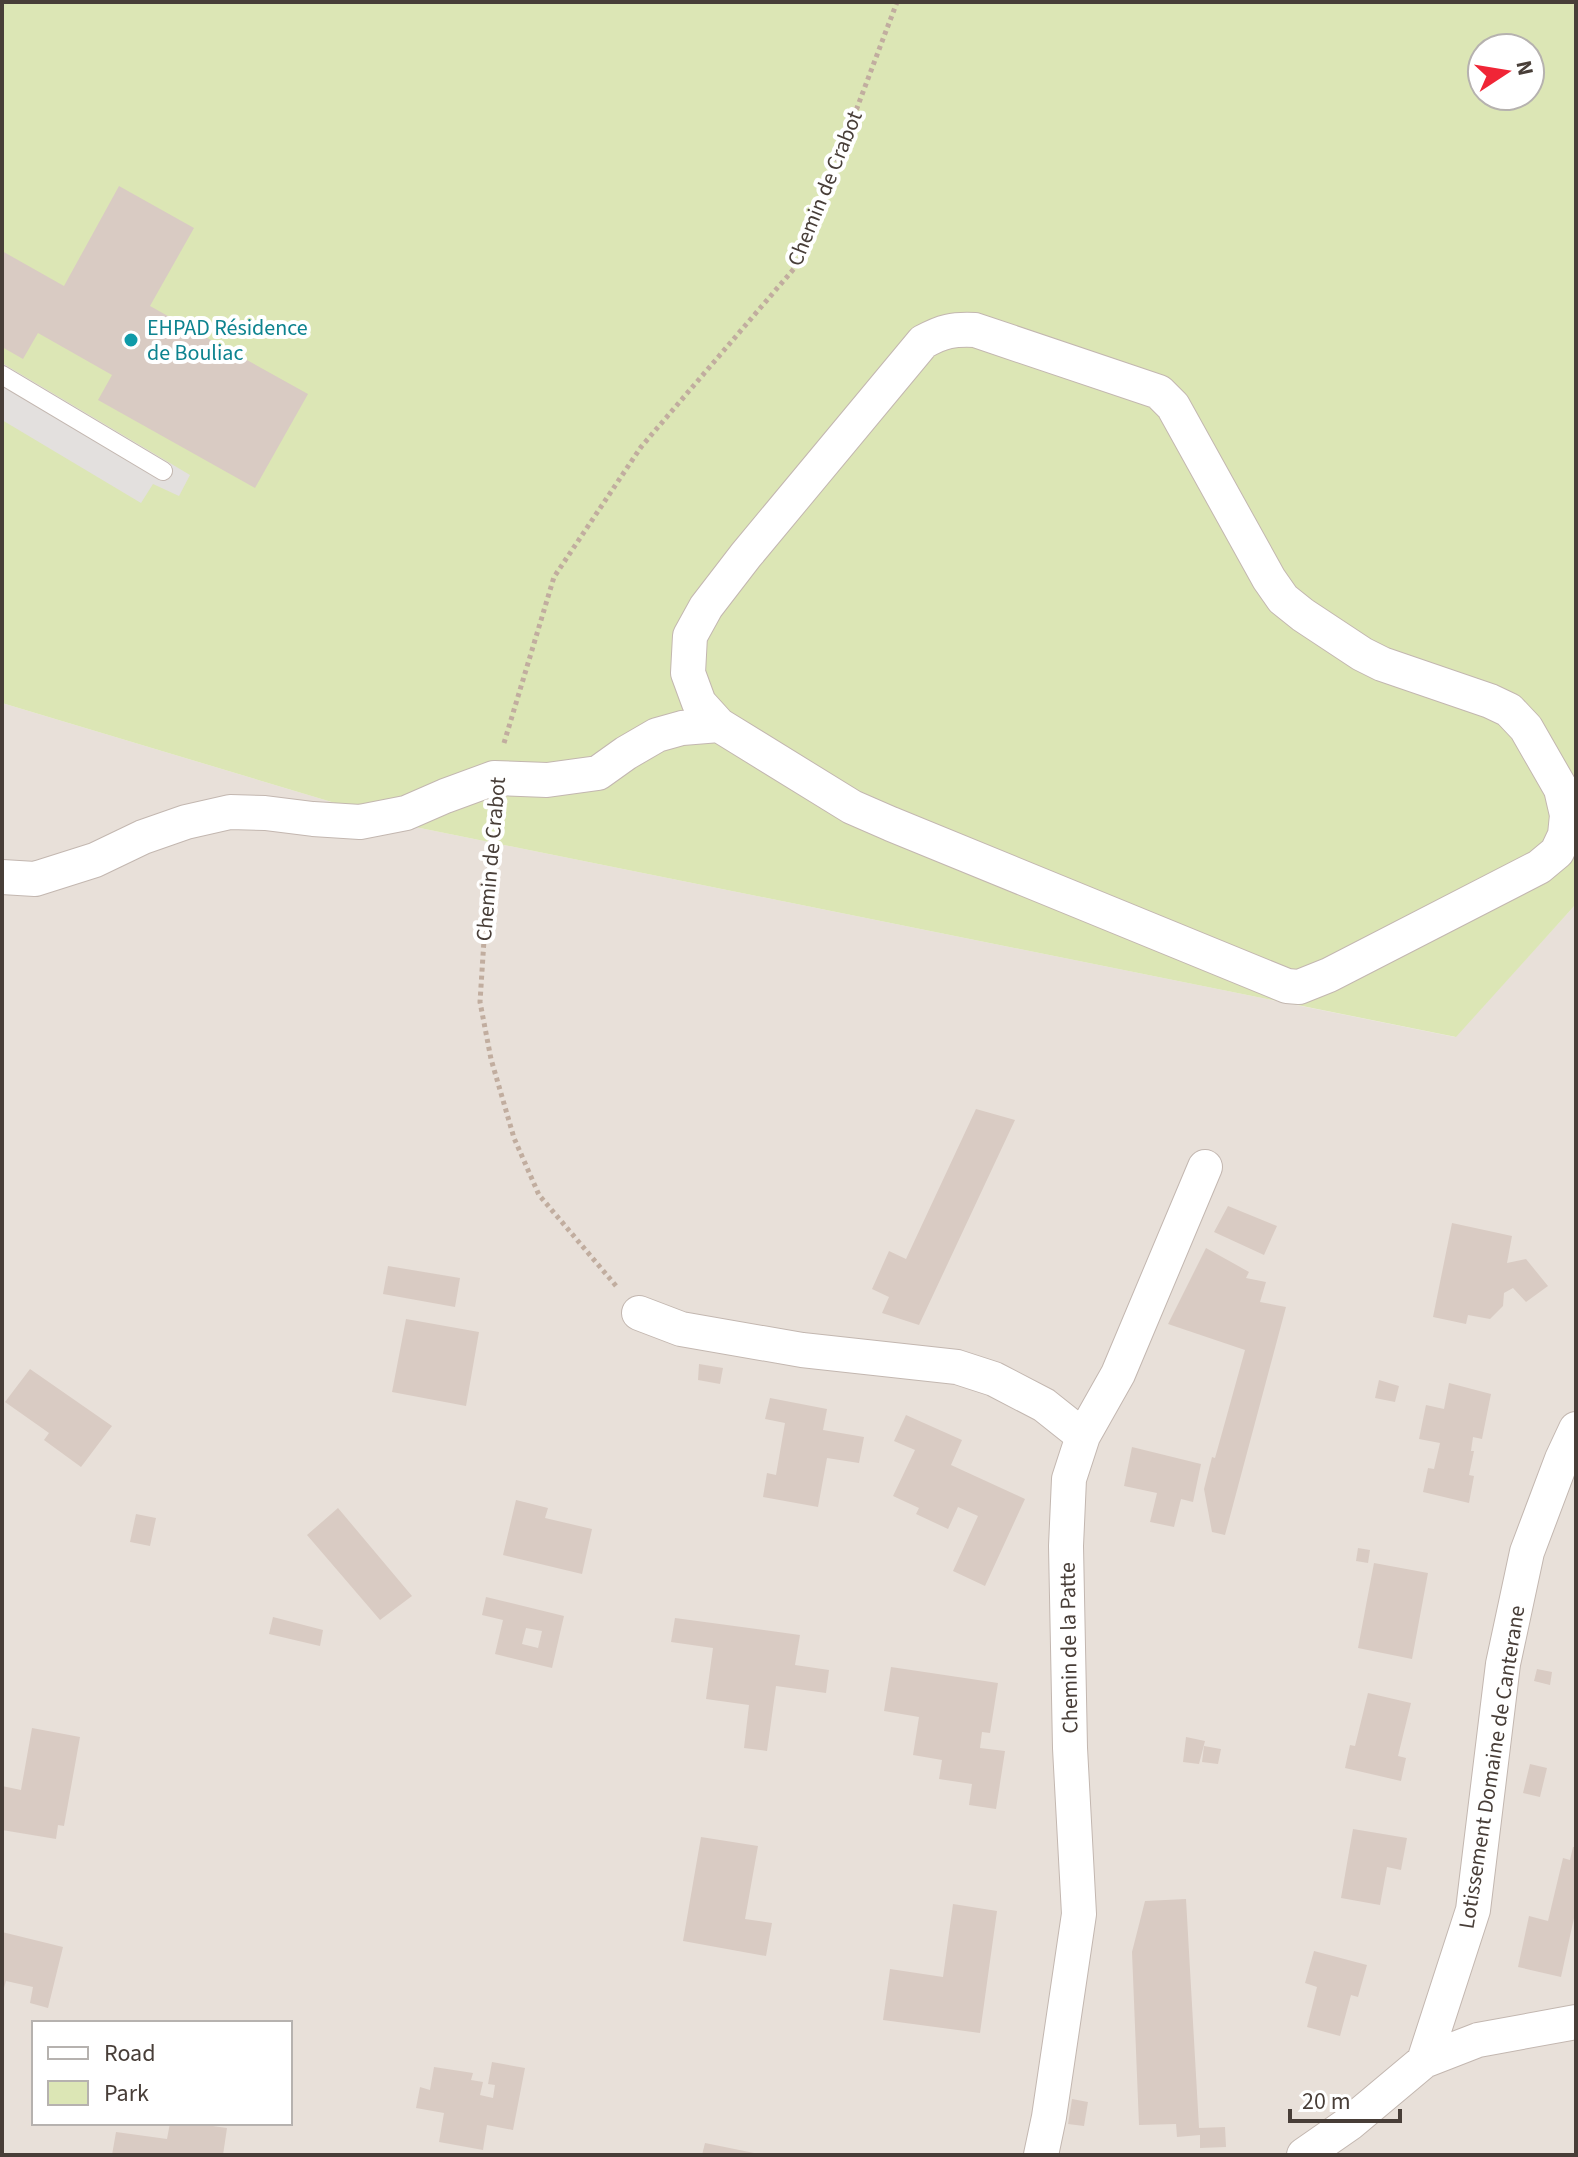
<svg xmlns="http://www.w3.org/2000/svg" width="1578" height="2157" font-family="'Source Sans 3',sans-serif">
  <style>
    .residential { fill: #e8e0d9; fill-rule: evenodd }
    .green { fill: #dce6b5; fill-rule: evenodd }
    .parking { fill: #e3e0de }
    .building { fill: #d9cbc3; fill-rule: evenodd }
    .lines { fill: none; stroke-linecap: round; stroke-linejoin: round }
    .service-casing { stroke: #c3b7b0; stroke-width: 20 }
    .minor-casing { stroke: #c3b7b0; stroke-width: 36 }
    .path { stroke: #c1ad9f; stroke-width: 5; stroke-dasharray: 4 4; stroke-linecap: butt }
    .service { stroke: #fff; stroke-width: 18 }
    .minor { stroke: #fff; stroke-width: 34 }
    .culture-dot { fill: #0f9aa8; stroke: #fff; stroke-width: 3 }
    .labels { text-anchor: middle; stroke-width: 8; stroke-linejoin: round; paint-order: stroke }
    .street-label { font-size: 22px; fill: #483e38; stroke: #fff }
    .culture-label { font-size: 22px; fill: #0d838f; stroke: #fff; text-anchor: start }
  </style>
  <rect width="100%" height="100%" fill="#f4efea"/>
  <!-- residential -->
  <path class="residential" d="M2,703L415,827L1455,1037L1576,904V2155H2ZM34,2023H290V2123H34Z"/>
  <!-- green -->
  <path class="green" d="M2,2H1576V904L1456,1037L415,827L2,703ZM1482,48H1530V96H1482Z"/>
  <!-- parking -->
  <path class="parking" d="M2,363L190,475L179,496L153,484L141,503L2,420Z"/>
  <!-- building -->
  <path class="building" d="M119,186L194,228L150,306L308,394L255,488L98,400L112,375L38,333L23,359L2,347V251L64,286Z
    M976,1109L1015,1120L919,1325L882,1313L889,1297L872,1289L889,1251L906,1259Z
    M1228,1206L1277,1226L1264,1255L1214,1232Z
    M1452,1223L1512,1236L1507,1263L1526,1259L1548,1286L1526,1302L1513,1288L1504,1293L1503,1306L1490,1319L1468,1315L1466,1324L1433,1317Z
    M1206,1248L1249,1272L1246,1278L1266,1282L1260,1302L1286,1307L1225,1535L1212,1532L1204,1489L1212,1457L1215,1458L1227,1415L1245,1350L1168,1324Z
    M388,1266L460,1278L455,1307L383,1294Z
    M406,1319L479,1332L466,1406L392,1392Z
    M699,1364L723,1368L720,1384L698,1380Z
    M30,1369L112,1426L81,1467L44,1440L49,1433L5,1402Z
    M1379,1380L1399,1386L1395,1402L1375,1398Z
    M1449,1383L1491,1394L1482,1439L1473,1437L1471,1451H1474L1469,1475L1474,1476L1469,1503L1423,1492L1428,1468L1434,1469L1440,1443L1419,1439L1426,1405L1444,1409Z
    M770,1398L827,1409L823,1430L864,1437L859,1463L827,1458L818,1507L763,1497L767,1473L776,1475L785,1423L765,1419Z
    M906,1415L962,1440L951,1465L1025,1499L985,1586L953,1571L978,1516L958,1507L948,1529L916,1514L919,1508L893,1496L915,1450L894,1441Z
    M1132,1447L1201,1464L1193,1502L1181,1499L1174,1527L1150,1522L1157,1493L1124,1486Z
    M516,1500L548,1508L545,1518L592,1529L582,1574L503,1555Z
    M338,1508L412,1596L380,1620L307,1535Z
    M136,1514L156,1518L150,1546L130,1542Z
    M1358,1548L1370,1550L1368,1563L1356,1561Z
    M1374,1563L1428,1573L1412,1659L1358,1648Z
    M486,1597L564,1616L552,1668L495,1654L503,1620L482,1615ZM526,1628L542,1631L538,1648L522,1644Z
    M273,1617L323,1630L320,1646L269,1634Z
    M675,1618L800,1635L795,1665L829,1670L826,1693L776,1686L767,1751L744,1748L749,1705L706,1699L713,1648L671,1642Z
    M891,1667L998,1683L990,1733L982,1732L980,1748L1005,1751L996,1809L969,1805L972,1784L939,1779L942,1760L913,1755L919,1717L884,1711Z
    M1537,1669L1552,1672L1550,1685L1534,1681Z
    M1368,1693L1411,1703L1398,1756L1406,1758L1401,1781L1345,1768L1350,1745L1355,1746Z
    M32,1728L80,1737L64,1826L58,1825L56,1839L2,1830V1786L21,1790Z
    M1186,1737L1205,1741L1199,1764L1183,1762Z
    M1204,1746L1221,1749L1218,1764L1202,1762Z
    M1530,1764L1547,1768L1540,1797L1523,1793Z
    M1353,1829L1407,1838L1401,1870L1387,1867L1380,1905L1341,1898Z
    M701,1837L758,1846L745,1919L772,1923L766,1956L683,1941Z
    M1573,1847H1576V1909L1561,1977L1518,1967L1529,1916L1548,1921L1563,1858L1570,1860Z
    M1186,1899L1199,2128L1225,2127L1226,2147L1200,2148V2135L1177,2137L1176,2124L1139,2125L1132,1952L1145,1901Z
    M953,1904L997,1911L980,2033L883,2020L890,1969L943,1977Z
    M2,1932L63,1947L48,2008L30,2003L33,1987L6,1981L2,1995Z
    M1314,1951L1367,1965L1358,1997L1351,1995L1340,2036L1307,2027L1317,1987L1305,1983Z
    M492,2062L525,2068L513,2130L487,2125L483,2150L439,2142L444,2113L416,2108L420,2087L430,2090L434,2067L473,2073L471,2080L483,2082L480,2095L493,2098L495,2085L488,2084Z
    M1072,2099L1088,2102L1084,2126L1068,2124Z
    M170,2123H191L227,2128L223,2155H112L116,2132L167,2139Z
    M705,2143L759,2154V2155H702Z"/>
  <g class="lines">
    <defs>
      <path id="service" d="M2,375L163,471"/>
      <path id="minor" d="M2,877L35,879L95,860L143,837L186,822L230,812L265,813L313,819L360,822L406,813L445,796L494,778L547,780L598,773L626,753L657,735L682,728L719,725L852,807L891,824L1287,986L1299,987L1329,975L1539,867L1557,852L1565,835L1567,815L1561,789L1526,728L1509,710L1490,701L1382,664L1362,654L1303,615L1283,599L1269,579L1173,406L1159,392L975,330C953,329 943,331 923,342L746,555L706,607L690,636L688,673L699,703L719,725
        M639,1313L681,1329L802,1350L957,1367L994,1379L1044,1405L1083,1436
        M1424,2061L1473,1910L1503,1664L1527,1552L1562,1459L1576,1429
        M1041,2155L1049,2117L1079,1914L1070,1748L1066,1546L1069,1479L1083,1436L1118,1374L1205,1167
        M1304,2155L1350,2123L1424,2061L1478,2040L1576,2022"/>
    </defs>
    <!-- service casing -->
    <use href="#service" class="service-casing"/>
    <!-- minor casing -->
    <use href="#minor" class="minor-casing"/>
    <!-- path -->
    <path class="path" d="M504,743L554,577L641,447L798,264L897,2
      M492,816L480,1002L491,1059L514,1138L539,1195L617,1287"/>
    <!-- service -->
    <use href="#service" class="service"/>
    <!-- minor -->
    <use href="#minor" class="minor"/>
  </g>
  <!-- markers -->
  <circle class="culture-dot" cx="131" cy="340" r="8"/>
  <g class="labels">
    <!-- street labels -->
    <g class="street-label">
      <text transform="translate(824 188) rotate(-68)" y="8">Chemin de Crabot</text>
      <text transform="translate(490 859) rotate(-85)" y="8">Chemin de Crabot</text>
      <text transform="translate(1068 1648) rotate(-91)" y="8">Chemin de la Patte</text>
      <text transform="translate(1491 1767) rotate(-81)" y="8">Lotissement Domaine de Canterane</text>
    </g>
    <!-- culture labels -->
    <g class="culture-label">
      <text x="147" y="335">EHPAD Résidence<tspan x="147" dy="25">de Bouliac</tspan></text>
    </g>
  </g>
  <!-- border -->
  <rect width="1578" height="2157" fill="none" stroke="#483e38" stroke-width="8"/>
  <!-- legend -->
  <rect x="32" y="2021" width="260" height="104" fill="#ffffff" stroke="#b6b2af" stroke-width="2"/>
  <rect x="48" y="2047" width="40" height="12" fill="#ffffff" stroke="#b6b2af" stroke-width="2"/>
  <text x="104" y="2061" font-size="24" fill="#483e38">Road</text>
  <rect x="48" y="2081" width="40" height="24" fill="#dce6b5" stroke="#b6b2af" stroke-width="2"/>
  <text x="104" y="2101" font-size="24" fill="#483e38">Park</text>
  <!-- north arrow -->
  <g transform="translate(1506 72) rotate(78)"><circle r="38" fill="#ffffff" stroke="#b6b2af" stroke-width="2"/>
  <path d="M0-6L14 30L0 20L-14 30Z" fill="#f02536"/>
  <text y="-12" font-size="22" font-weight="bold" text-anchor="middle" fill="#483e38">N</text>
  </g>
  <!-- scale -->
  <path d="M1290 2109v12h110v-12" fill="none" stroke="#483e38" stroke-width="4"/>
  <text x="1302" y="2109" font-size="24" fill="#483e38" stroke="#ffffff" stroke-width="6" paint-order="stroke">20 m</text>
</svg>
